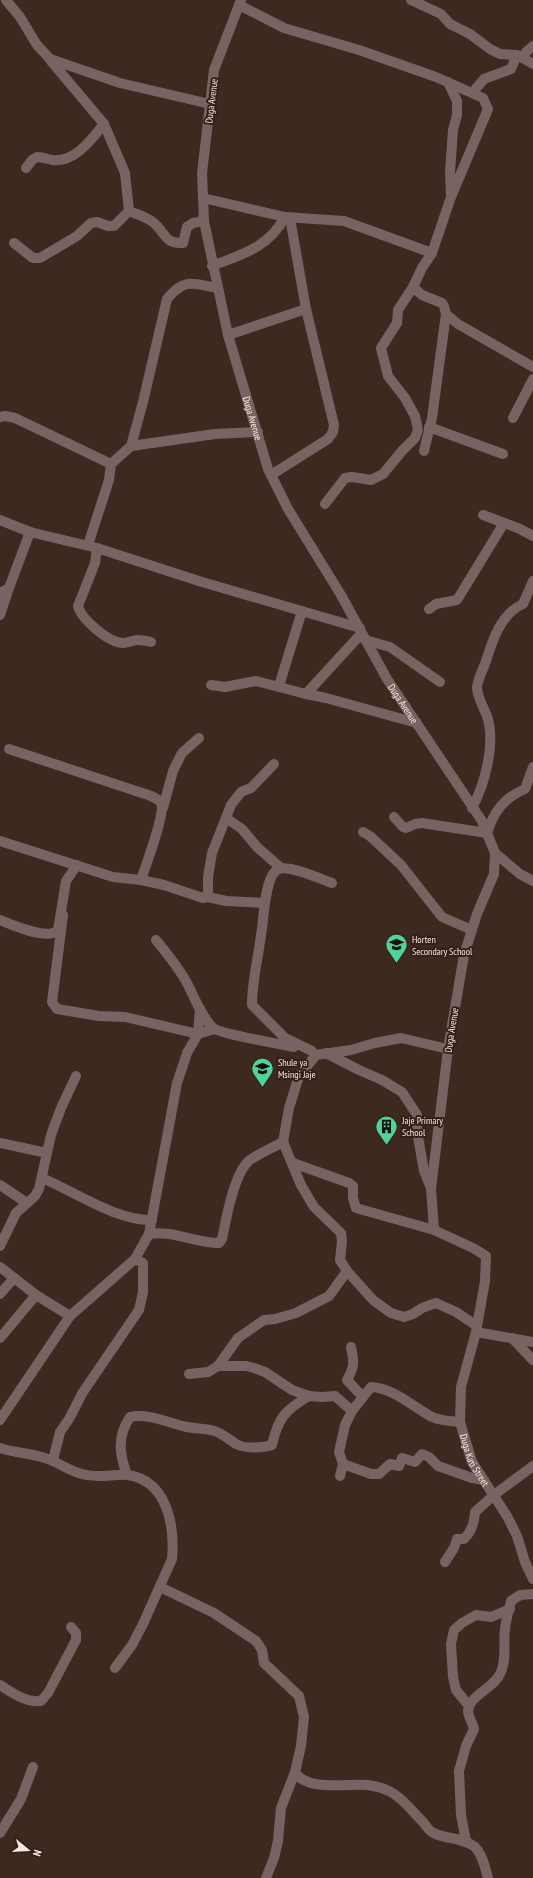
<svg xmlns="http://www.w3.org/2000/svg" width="533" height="1878" font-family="'PT Sans Narrow',sans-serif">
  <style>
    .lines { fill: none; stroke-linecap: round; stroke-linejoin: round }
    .minor { stroke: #7b6262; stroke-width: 10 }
    .labels { text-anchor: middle; stroke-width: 4; stroke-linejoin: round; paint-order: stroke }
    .street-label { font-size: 10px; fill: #f6e8e2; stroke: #341f17 }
    .poi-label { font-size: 10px; fill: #f6e8e2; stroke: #341f17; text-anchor: start }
  </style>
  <rect width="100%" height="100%" fill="#3e2921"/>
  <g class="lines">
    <!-- minor -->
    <g class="minor">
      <path d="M6,0L20,17L37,45L50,59L120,83L210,104"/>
      <path id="s1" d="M241,0L214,70L202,173L204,221L228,335L268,469L288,509L341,595L387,679L482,821L495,853L494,874L477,914L464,955L448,1049L431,1189L434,1230L473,1248L486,1256L485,1281L476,1332L533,1342"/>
      <path d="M411,0L441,14L450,24L470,34L490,49L500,54L517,55L533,64"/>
      <path d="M239,5L284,28L359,50L436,77L483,98L488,109L451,197L432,253L422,268L413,287L422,295L442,303L444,306L446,314L458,324L533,367"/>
      <path d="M523,58L526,52L533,46"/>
      <path d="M51,61L104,124L125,173L129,211"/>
      <path d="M448,82L457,101V115L453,130L450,172L451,195"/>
      <path d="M473,92L484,79L511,69L517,55"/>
      <path d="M26,168L32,160L37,157C42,157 47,159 52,160C75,163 91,140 104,124"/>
      <path d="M203,198L285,217L344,221L432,253"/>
      <path d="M14,243L33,258H40L77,236L91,223L97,222L108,226H114L129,211C138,215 148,217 155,224C166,234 165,244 183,243L187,227L193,223L204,221"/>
      <path d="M212,266C243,254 268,248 285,217"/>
      <path d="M228,335L306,309"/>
      <path d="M0,417L5,416L15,418L111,464"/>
      <path d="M513,418L533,379"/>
      <path d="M429,427L503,454"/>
      <path d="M131,446L143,402L167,299C185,277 193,284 218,288"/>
      <path d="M424,451L432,418L446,314"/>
      <path d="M271,475L328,439L333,432L334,425L306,309L290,218"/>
      <path d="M325,504L345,478L352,477L371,480L383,474L402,451L415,438L418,430L415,416L405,398L388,376L381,348L397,323L398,310L413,287"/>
      <path d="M483,515L520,529L533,536"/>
      <path d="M0,520L30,532L97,548L202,582L360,628"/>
      <path d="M88,545L109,480L111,464L131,446L215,434L258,432"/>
      <path d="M97,548L95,563L78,606C81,619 109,643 123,643C128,643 133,640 138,640C142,640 147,641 151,642"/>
      <path d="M0,593L9,588L30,532"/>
      <path d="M429,609L436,604L457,600L504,523"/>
      <path d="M0,615L9,588"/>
      <path d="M365,640L390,647L440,682"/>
      <path d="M211,685L225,687L256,681L306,694L361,634"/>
      <path d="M279,686L302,611"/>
      <path d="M306,694L326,698L417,723"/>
      <path d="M9,749L139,792C146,794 157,797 161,803C166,813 145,867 141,880"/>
      <path d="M163,808L173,771L182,753L199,738"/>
      <path d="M472,808C485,784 496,743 487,716C484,708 477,697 477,687C478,679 482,671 485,664C492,642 500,614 523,604L533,581"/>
      <path d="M394,817L403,827L406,828L415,824L422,823L487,833C494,811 504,798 525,789L533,767"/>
      <path d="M226,818L242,829L257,847L281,868"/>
      <path d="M363,832L370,836L401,865L442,917L472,930"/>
      <path d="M0,841L113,877L141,880L164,885L203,898L208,897L226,901L264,903"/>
      <path d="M495,853L520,874L533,881"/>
      <path d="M208,897V877L212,853L231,805L241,792L251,788L274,764"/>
      <path d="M63,915L52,1002L57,1009L99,1016L125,1017L198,1034L200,1009"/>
      <path d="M0,920C13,925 47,941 58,930L66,881L77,865"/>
      <path d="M156,940C168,955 180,969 188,985C195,999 202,1017 213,1028C220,1034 281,1044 294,1047"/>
      <path d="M448,1049L401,1038L375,1043L351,1050L316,1055L299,1076L289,1108L283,1142L301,1185L314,1207L341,1233L342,1241L340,1260L347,1271L373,1300L391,1313L404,1317L413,1314L422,1308L436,1303L456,1312L477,1326"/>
      <path d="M312,1051L285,1038L252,1005C252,981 258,959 261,935C264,921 264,874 279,869C289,865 321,879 332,883"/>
      <path d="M326,1053L359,1070L382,1080L402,1092L417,1115V1131L421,1154L424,1171L431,1188"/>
      <path d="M0,1143L47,1153"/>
      <path d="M293,1163L349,1183L353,1186V1198L356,1208L434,1230"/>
      <path d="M42,1178C75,1192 117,1221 152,1220"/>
      <path d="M0,1185L27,1203"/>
      <path d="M149,1234L177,1083L187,1053L198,1034L214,1029"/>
      <path d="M0,1246L16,1213L35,1196L39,1189L51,1135L61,1108L76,1076"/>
      <path d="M0,1267L36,1295L70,1316"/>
      <path d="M0,1294L14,1278"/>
      <path id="s2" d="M476,1332L461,1387L460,1422L472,1462L507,1516L517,1536L525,1562L533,1579"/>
      <path d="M0,1338L36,1295"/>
      <path d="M512,1338L533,1360"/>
      <path d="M351,1347C354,1362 355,1366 347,1380L363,1397L371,1387C394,1388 413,1407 432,1417C441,1421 450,1421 460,1422"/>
      <path d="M218,1366H246L254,1368L265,1372L292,1390L309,1396"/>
      <path d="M189,1374L208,1372L218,1366L238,1338L264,1320L275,1319L296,1313L329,1296L347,1271"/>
      <path d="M0,1420L70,1316L135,1259L149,1234C173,1230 195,1243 219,1243L222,1239C226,1220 234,1172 250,1160C260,1153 272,1148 283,1142"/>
      <path d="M0,1448C15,1453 30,1453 45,1458C59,1462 71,1473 87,1475C100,1478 114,1474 127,1475C167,1480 175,1525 172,1559L143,1624L132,1645L115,1668"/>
      <path d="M53,1460L60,1432L69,1419L83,1392L139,1310L143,1292V1263L135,1259"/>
      <path d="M343,1464L371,1474H379L390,1464L399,1466L402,1458L415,1462L422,1454L429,1457L438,1466L472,1478L484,1480"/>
      <path d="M127,1475C119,1453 117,1437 130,1417C148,1413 169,1423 187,1427C197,1429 209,1428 217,1432C224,1435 230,1440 236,1444C245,1449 263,1448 272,1445C278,1418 285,1410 309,1396L322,1397L335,1396L352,1411"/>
      <path d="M340,1476L343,1464L339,1452L345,1425L352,1411L363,1397"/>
      <path d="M445,1562L454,1548L457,1539H464C472,1531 474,1523 475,1512L494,1495L533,1466"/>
      <path d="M160,1587L214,1613L256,1641L262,1650L264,1663L299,1696L304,1717L301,1746L295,1772C306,1792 349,1783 367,1785C395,1788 404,1802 422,1821C425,1824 428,1830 432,1832C444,1840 461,1836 475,1847C483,1855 485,1868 488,1878"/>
      <path d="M0,1685C12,1693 27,1703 41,1701L48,1693L76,1640V1633L71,1627"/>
      <path d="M469,1706L456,1690L453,1677L451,1644L454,1630L462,1623L476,1615L491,1617L510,1609"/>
      <path d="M0,1833L21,1799L33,1767"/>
      <path d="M466,1841L461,1815L459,1771L466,1746L474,1729C473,1723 468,1717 468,1711C469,1695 495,1688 501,1672C507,1658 503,1643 505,1629C506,1619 509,1610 511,1601L520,1595L533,1594"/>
      <path d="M266,1878L274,1858L278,1841L281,1808L295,1772"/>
    </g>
  </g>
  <!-- icons -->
  <defs>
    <symbol id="school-pin" viewBox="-11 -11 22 30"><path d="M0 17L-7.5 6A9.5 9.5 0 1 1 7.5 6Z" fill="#50d398" stroke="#341f17"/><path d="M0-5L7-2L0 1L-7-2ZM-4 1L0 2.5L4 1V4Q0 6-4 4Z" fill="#111"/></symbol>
    <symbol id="building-pin" viewBox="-11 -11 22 30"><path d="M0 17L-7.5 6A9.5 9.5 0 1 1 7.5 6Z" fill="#50d398" stroke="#341f17"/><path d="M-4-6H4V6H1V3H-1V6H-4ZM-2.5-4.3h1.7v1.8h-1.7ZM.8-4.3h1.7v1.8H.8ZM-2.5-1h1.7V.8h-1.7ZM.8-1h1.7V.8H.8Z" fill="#111"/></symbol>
  </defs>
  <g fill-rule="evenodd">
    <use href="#school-pin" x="384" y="932" width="25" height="34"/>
    <use href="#school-pin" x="250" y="1056" width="25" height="34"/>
    <use href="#building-pin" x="374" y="1114" width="25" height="34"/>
  </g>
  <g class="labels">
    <!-- street labels -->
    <g class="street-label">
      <text transform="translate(211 101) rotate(-83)" y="4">Duga Avenue</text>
      <text dy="4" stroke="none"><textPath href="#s1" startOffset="430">Duga Avenue</textPath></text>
      <text dy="4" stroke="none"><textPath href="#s1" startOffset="754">Duga Avenue</textPath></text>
      <text transform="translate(451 1030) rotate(-81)" y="4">Duga Avenue</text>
      <text dy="4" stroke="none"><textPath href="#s2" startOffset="133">Duga Kati Street</textPath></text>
    </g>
    <!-- poi labels -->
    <g class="poi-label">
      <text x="412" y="943">Horten<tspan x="412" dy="12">Secondary School</tspan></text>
      <text x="278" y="1066">Shule ya<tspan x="278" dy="12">Msingi Jaje</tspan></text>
      <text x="402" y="1124">Jaje Primary<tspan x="402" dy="12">School</tspan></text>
    </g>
  </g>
  <!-- north arrow -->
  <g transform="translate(28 1850) rotate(108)" stroke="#341f17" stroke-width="3" paint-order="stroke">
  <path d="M0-3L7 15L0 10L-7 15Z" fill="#f6e8e2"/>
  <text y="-6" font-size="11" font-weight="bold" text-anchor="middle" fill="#f6e8e2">N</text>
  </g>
</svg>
